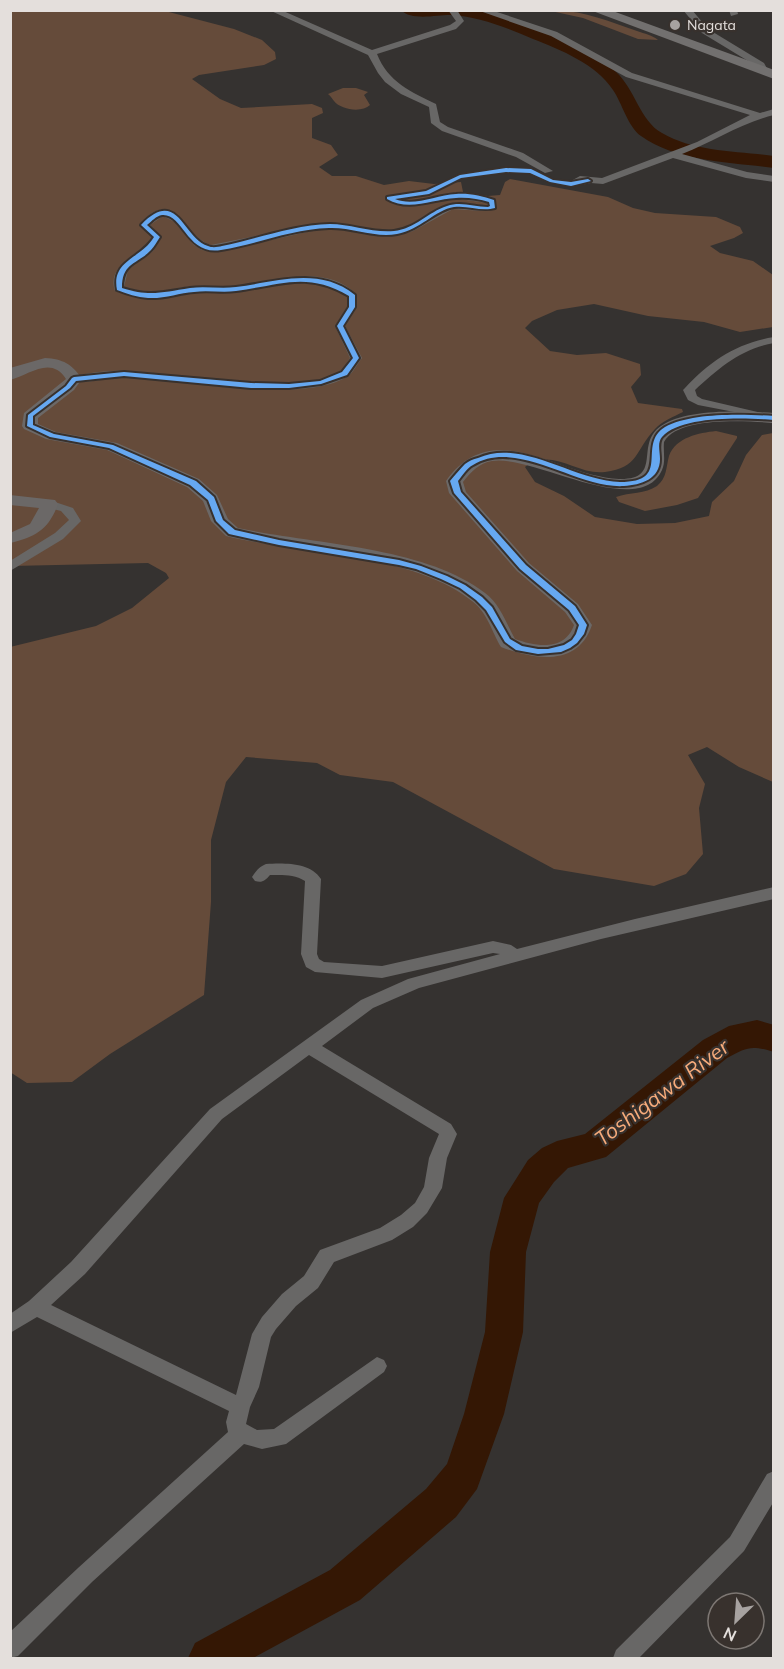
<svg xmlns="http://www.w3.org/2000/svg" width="784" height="1669" font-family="Mulish,sans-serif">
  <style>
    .green { fill: #654b3a }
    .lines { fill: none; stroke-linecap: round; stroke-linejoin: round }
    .river { fill: #341704; fill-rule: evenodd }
    .street { fill: #686766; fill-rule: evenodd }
    .secondary { fill: #6b6867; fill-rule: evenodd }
    .primary { fill: #72706f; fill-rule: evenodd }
    .cycleway-casing { stroke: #38312d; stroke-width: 4 }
    .cycleway { fill: #66a8f1; fill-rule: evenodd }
    .poi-dot { fill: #a7a2a0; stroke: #38312d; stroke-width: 2 }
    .labels { text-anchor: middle; stroke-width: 4.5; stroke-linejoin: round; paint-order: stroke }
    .far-poi-label { font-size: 14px; fill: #e4dfdc; stroke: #38312d; text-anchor: start }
    .near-water-label { font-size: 21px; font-style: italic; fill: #f6ab7b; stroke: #38312d }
  </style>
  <rect width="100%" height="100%" fill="#353230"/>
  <!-- green -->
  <path class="green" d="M11,11H165L234,29L262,40L275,52L276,59L264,65L199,75L192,79L220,99L241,108L312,104L322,108L323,113L312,118V138L331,145L338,155L319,167L332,176H356L384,185L409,181L434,184L461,182L463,192L488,196L500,195L505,182L510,179L608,197L633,208L655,213L716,217L740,227L743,233L734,238L710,246L720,253L753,261L773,275V327L740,332L704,322L648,316L594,304L557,310L532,321L525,328L550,351L577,355L606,353L640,364L641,375L631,387L638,403L682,409L683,412C673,417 662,421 655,429C635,450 639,468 605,472C578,476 551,446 525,467L535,482L564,496L595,517L637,524L675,523L709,516L712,502L734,481L746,455L762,435L773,433V782L739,767L707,747L688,755L705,784L699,808L703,854L686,874L654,886L554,869L393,782L340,775L317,763L246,757L226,782L211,840V902L204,995L110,1054L72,1082L27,1083L10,1072V647L96,626L132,608L169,578L166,573L148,563L11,566Z
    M551,11C580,9 608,21 637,31C645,34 652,35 658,40L638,39L583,18Z
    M343,88H356L368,92L364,95L370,105C362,113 341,110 334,101C332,99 331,96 328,94Z
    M716,431L737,436V438L698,498L677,505L645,511L619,502L616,497C630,492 645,494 657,486C667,478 666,467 669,456C676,437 699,433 716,431Z"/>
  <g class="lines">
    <!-- river -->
    <path class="river" d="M401,10C427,10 459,7 484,11C520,17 589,46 616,72C635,89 640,121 662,133C694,152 737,151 774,156V168C731,162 677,162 641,136C628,127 622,103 613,90C596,64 561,50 533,39C507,28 478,16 450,15C436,15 411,21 401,10Z
      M757,1020L774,1025V1052C751,1045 747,1047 727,1058L606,1157L568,1168L554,1182L539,1203L526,1252L523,1332L504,1414L477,1489L456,1517L360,1600L253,1658H188L195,1643L330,1570L426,1489L447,1464L464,1414L485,1332L490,1252L504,1198L528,1160L542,1148L557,1141L585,1134L703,1040L729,1026Z"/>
    <!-- street -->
    <path class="street" d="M269,10H281L372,50L450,25L456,21L448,10H457L464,21L456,29L377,54C388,82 411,92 436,104L440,122L448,127L523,153L553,171L545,173L516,157L442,131L431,123L429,107L401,94L385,82L378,73L368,55Z
      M477,10H491L557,32L632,73L760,113L774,109V115C741,123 713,142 682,154L747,172L774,176V182L746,178L673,158L603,184L591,183L571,187L549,183L529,174L506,173L462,179L430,195L399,200C417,203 434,196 452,193C467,192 481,195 495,199L496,209L483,211L453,209L413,231L393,236L375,235L339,229L316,230L216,252L202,250L194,245L175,222L163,216L150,225L162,237L153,251L128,270L124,287C148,295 168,290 192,287C206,285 220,287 234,286C273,283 324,261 357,295V307L345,326L362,358C358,363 353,373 348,376C305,405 177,379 125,377C107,377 87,385 70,381V377L74,376C91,373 108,370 124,371C178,372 294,398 339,372C344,369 347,362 350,358L335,326L347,307V296C309,274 279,285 239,292C225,294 211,292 197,293C163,295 151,303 115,291C106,264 140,256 152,237L139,225C174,184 183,237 211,245L316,224H339L375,229L393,230L406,227L449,204L488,205L487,203L459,199L403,206L386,200V196L425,190L460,174L506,167L531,168L554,179L571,181L580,176L602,178L697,142L750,115L626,77L551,36Z
      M683,10H692L708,29L764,63L769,72L768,74H762L758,67L702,33Z
      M729,10H737L738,14L731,16Z
      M774,337V343C741,349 719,368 695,390L697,396L702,399L771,415V419L698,405L688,400L683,390L685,388C710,361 737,343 774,337Z
      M49,500L73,508L81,521L63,539L10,571V561L55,533L69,520L61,511L45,507L43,504Z
      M266,864C283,863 310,862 321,879L317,954L319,959L324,962L382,966L493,941L511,945L517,949L635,919L774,887V899L601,939L419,988L373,1008L322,1046L451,1124L457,1134L447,1158L442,1188L427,1213L413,1227L392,1240L334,1262L318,1288L296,1306L276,1329L271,1337L259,1387L250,1407L246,1424L257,1430L274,1429L377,1357L384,1360L387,1366L384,1372L286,1444L262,1449L244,1444L92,1582L18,1656L10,1658V1632L78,1568L228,1432L226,1422L229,1411L37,1317L10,1333V1314L29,1301L71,1262L210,1109L361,1000L408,979L500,954L493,953L382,978L315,972L306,967L301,954L305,881C294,874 283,875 270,875C265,881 262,883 255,881L252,877C256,871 259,867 266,864ZM309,1055L439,1134L429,1158L424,1187L415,1203L401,1215L380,1228L320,1250L304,1276L282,1294L262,1317L252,1334L236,1395L51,1305L85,1274L222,1119Z
      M774,1471V1501L744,1551L639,1658H613L616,1650L730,1537L767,1474Z"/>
    <!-- secondary -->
    <path class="secondary" d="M45,358C63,359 72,364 82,379L74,390L38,418V424L56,432L117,443L199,479L217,495L228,519L238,528C312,544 425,546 485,593C500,604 506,623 515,639C537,647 565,651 574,625L565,612L517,571L449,493L446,481C493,414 559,477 619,479C664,480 634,444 661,426C687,408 742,411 774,413V423C747,421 678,416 664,442C663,452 666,461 662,470C639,521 532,454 492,461C479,463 471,472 463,482L466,492L529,563L578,604L592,625C578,667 535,660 501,647C492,632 487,612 472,601C412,553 300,554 226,536L211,521L203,501L187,487L107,450L46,439L24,429L22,426L24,413L66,379C51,355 29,375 10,380V368Z
      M10,495L55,500L58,504C49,529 36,537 10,543V533L30,524L39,508L10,505Z"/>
    <!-- primary -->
    <path class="primary" d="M590,10H610L774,70V79Z"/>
    <defs>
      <path id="cycleway" d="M506,168L531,169L553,180L571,182L588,179L591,181L571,186L550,182L530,173L506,172L461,178L429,194L395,199C414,207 436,195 456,194C469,193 482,196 494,200L495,208C481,212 468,205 454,207C435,210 420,230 397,234C374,238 352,227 329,228C292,229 258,244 221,250C187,256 183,213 162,215C156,216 152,221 147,225L160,237C157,241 155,246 151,250C137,265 122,262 122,288C150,297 163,292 190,288C205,286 221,289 236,287C276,282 319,266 355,295V307L343,326L359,358L347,375L321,384L289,388H251L124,376L76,381L70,388L33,416V425L54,434L113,445L196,481L214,497L223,520L235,530L279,540L399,560L421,566L447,576L465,585L482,597L492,607L510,639L522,646L538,649H548L564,645L572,640L576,634L579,625L569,610L520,569L454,493L450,481C455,475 460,469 465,464C469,461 473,459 478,458C522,438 574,481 620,482C673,482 636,445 665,427C691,412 744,414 774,416V420C746,418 682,415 662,437C657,443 660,451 660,459C660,479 641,485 624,486C577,489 517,438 473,465C467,468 462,476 458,481L461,492L526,565L575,606L587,625L584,634L577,643L570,648L561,652L538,654L516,650L505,642L486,610L476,600L460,588L441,579L416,569L399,565L279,545L229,534L216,521L208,500L190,485L109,448L50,437L27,426L28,415L66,386L72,378L74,377L124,372L251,383L289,384L320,381L342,372L353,358L337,326L349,307V296C307,271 281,285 236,291C222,293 208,290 194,292C179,293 164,299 148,298C137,297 127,294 117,290C111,260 141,259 154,237L141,225C178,186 183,239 208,246C212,248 218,247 222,246C257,239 293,225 330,224C351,224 372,233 394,231C415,229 428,212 447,206C461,201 474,207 488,207L490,206L489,202C479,199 467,197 456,198C433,199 409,212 387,199V197L426,191L460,175Z"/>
    </defs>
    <!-- cycleway casing -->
    <use href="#cycleway" class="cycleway-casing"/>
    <!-- cycleway -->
    <use href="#cycleway" class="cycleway"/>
  </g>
  <!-- markers -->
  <circle class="poi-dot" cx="675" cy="25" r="6"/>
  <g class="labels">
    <!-- far-poi labels -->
    <g class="far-poi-label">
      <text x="687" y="30">Nagata</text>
    </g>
    <!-- near-water labels -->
    <g class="near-water-label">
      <text transform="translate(662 1093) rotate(-37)" y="7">Toshigawa River</text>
    </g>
  </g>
  <!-- border -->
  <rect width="784" height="1669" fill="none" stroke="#e4dfdc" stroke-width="24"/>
  <!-- north arrow -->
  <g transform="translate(736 1621) rotate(205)"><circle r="28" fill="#38312d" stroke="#7d7773" stroke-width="1.5"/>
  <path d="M0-4.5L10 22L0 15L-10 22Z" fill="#a7a2a0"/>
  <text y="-9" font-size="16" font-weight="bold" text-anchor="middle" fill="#e4dfdc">N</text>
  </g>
</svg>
